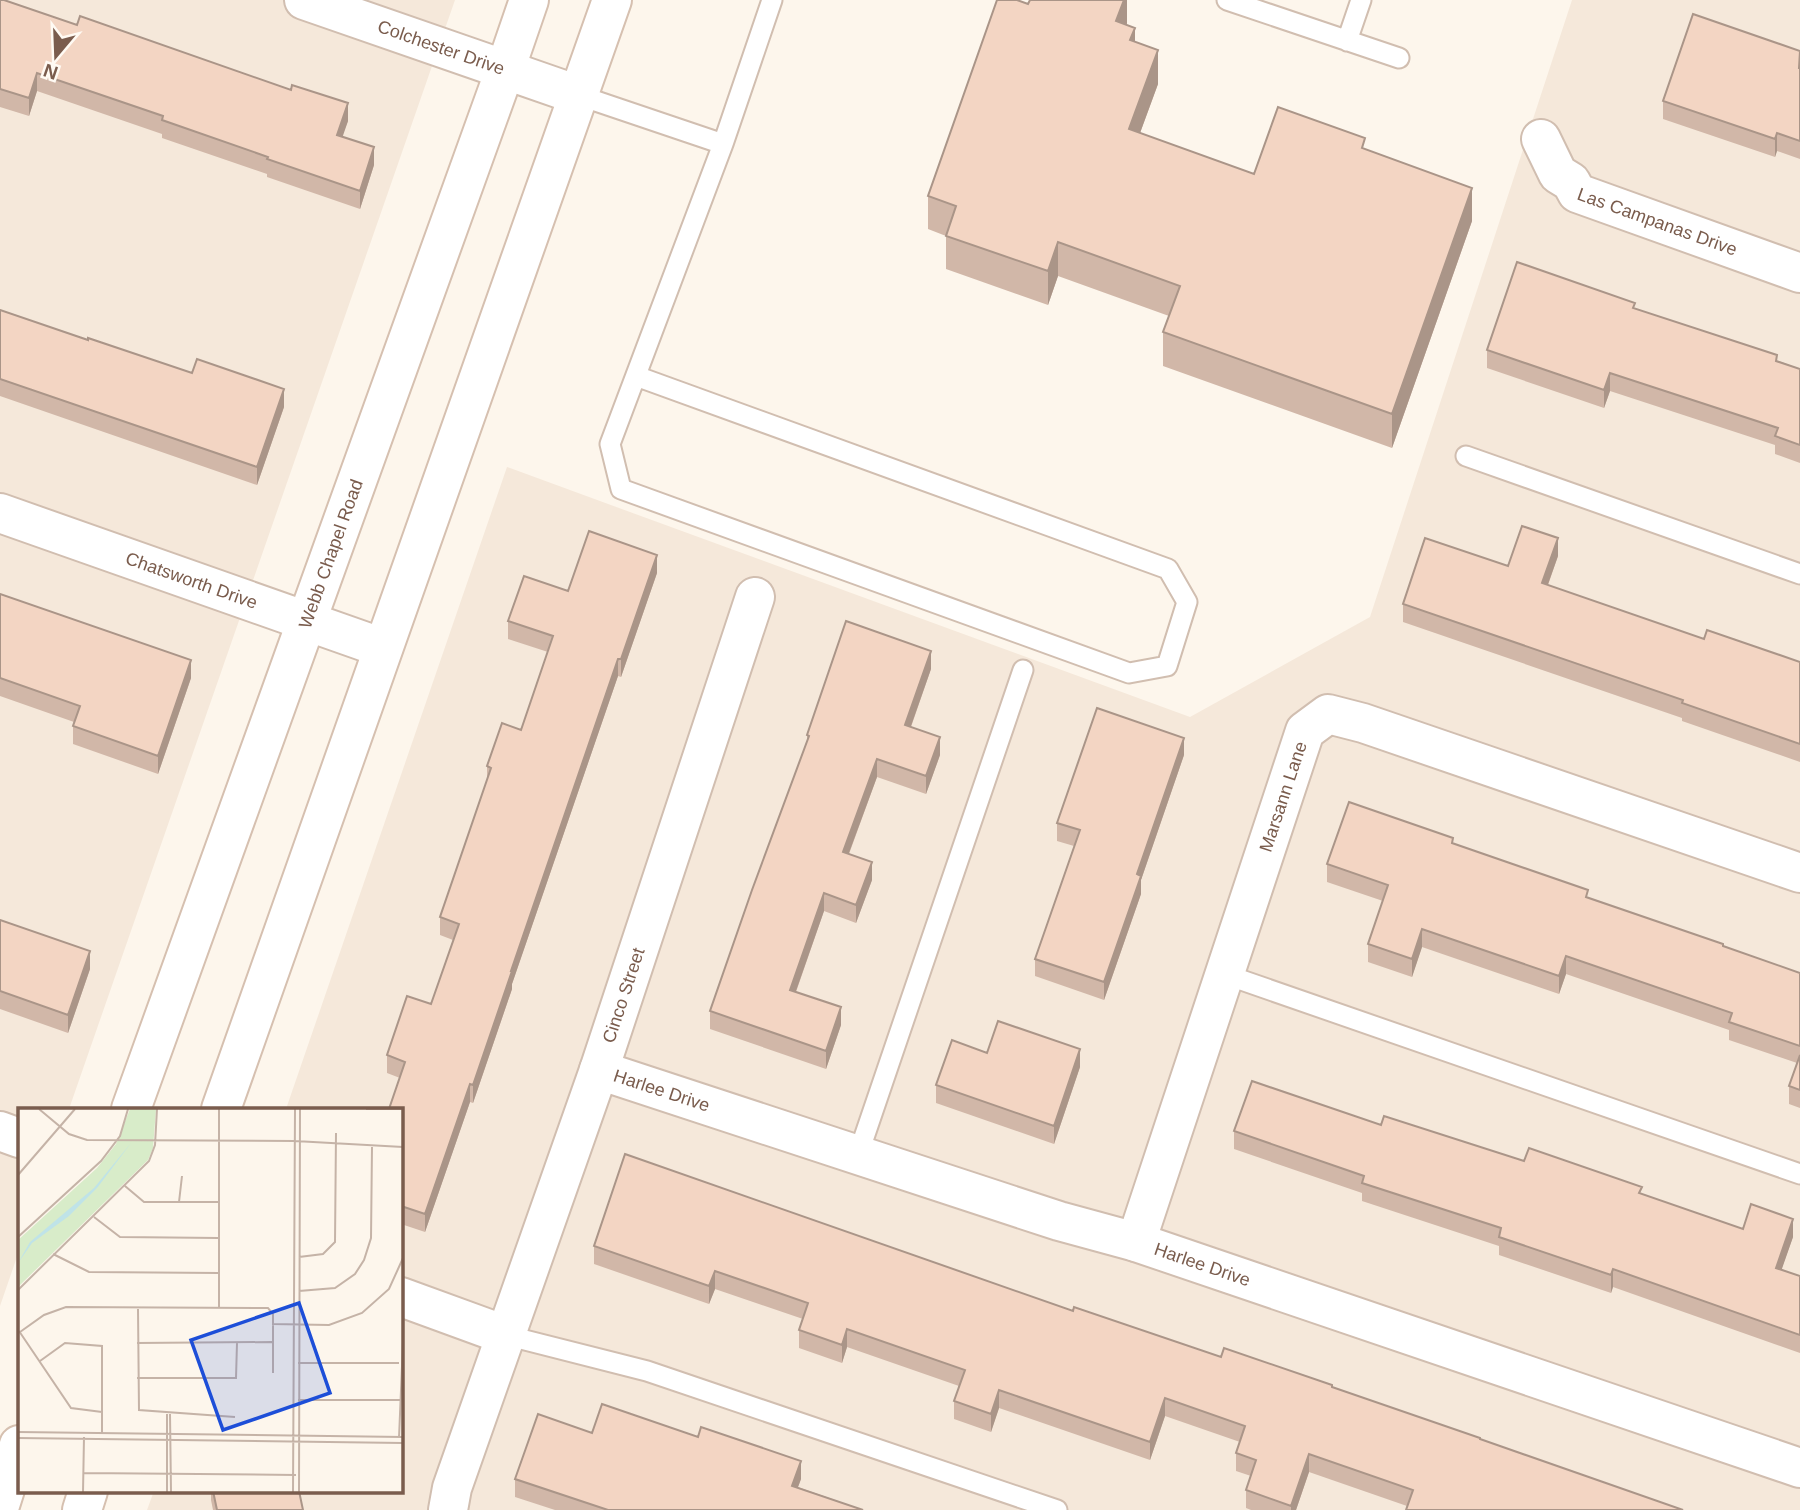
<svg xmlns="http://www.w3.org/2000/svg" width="1800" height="1510" font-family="Arial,sans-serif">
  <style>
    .residential { fill: #f5e8da }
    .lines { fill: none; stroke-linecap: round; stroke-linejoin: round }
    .lane-casing { stroke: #d1beb0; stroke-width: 23 }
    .street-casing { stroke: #d1beb0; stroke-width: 42 }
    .secondary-casing { stroke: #d6c0b0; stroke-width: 42 }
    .lane { stroke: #fff; stroke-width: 19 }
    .street { stroke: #fff; stroke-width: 38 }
    .secondary { stroke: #fff; stroke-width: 38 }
    .wall { fill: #d1b7a8 }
    .shaded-wall { fill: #aa9588 }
    .building { fill: #f3d5c3; stroke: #aa9588; stroke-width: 2 }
    .labels { text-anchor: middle; stroke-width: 5; stroke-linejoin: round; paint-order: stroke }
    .street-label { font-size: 18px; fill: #7a5c4d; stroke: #fffaf3 }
    .inset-road { fill: none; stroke: #c5b3a7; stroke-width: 2 }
    .view { fill: #1d4ed8; fill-opacity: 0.15; stroke: #1d4ed8; stroke-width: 3.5 }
    .inset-edge { fill: none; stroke: #7a5c4d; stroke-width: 3.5 }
  </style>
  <rect width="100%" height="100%" fill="#fdf6ec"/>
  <!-- residential -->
  <path class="residential" d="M0,0H455L69,1109H19V1251L0,1306Z
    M1572,0H1800V1510H147L154,1491H401V1109H286L507,467L1190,717L1370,617Z"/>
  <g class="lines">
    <defs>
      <path id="lane" d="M1227,0L1399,58
        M1347,41L1361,0
        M578,95L723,144L772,0
        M636,376L1168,569L1187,602L1167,666L1129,673L621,489L610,444L723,144
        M1466,456L1800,574
        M1224,974L1800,1174
        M858,1155L1023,670
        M505,1335L647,1371L1057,1510"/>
      <g id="street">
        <path id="s1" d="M304,0L578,95"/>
        <path id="s2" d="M1541,139L1558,174L1571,182L1577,193L1800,273"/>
        <path id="s3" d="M0,513L383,648"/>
        <path id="s4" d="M599,1070L1059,1221L1136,1242L1800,1468"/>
        <path d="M0,1131L19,1138"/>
        <path id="s5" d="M1136,1242L1305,731L1328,714L1363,723L1800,873"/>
        <path d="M401,1297L505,1335"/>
        <path id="s6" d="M448,1510L452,1488L599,1070L755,597"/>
      </g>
      <g id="secondary">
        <path id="s7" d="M131,1109L505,70L529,0"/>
        <path d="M221,1109L612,0"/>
        <path d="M0,1505L19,1445"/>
        <path d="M82,1510L88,1491"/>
      </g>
    </defs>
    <!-- lane casing -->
    <use href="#lane" class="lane-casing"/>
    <!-- street casing -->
    <use href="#street" class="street-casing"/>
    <!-- secondary casing -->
    <use href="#secondary" class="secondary-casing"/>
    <!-- lane -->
    <use href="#lane" class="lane"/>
    <!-- street -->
    <use href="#street" class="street"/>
    <!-- secondary -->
    <use href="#secondary" class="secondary"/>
  </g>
  <!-- wall -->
  <path class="wall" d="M0,0L348,121L342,136L374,165L360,209L267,177V174L162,138V134L37,91L29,116L0,107Z
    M1127,0V25L1135,42L1158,84L1140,133L1254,174L1365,149L1472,221L1392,448L1163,366V332L1169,316L1058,276L1048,305L946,269V236L928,229V196L1028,4Z
    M1800,51V159L1777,151L1775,157L1663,119V101Z
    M1635,308L1800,369V463L1775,454V445L1610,391L1604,408L1487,368V350Z
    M0,310L284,407L257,485L0,396Z
    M1558,556L1548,585L1704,639L1800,662V762L1682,721V718L1403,622V604L1508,566Z
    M657,573L621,677L618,676L512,984V989L473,1103L470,1102L425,1232L401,1224L400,1078L387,1073V1055L431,1004L453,940L440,935V917L487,780V766L521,730L548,652L508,639V621L568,591Z
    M0,594L191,678L158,774L73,744V726L74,722L0,696Z
    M931,669L911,727L940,755L926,794L877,777L849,854L872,880L856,923L824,911L796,992L841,1025L826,1069L710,1029V1011L807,742V735Z
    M1184,755L1141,880V894L1104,1000L1035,976V959L1074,846L1057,841V823Z
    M1453,843L1588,898L1800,973V1108L1789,1104V1086L1797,1063L1729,1040V1030L1566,974L1559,994L1422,947L1412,977L1368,962V944L1383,901L1327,882V864Z
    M0,920L90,969L68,1033L0,1009Z
    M1080,1067L1054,1144L936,1103V1085Z
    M1381,1125L1524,1161L1642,1194L1743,1229L1793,1237L1781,1270L1800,1276V1353L1613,1287L1611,1293L1499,1255V1246L1362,1201V1193L1234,1149V1131Z
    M594,1246L1073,1311L1221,1357L1332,1387L1480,1438L1407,1506L1309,1472L1296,1510H1251L1246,1508V1490L1251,1476L1236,1471V1453L1240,1442L1165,1416L1150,1460L999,1408L991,1432L954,1419V1401L959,1386L847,1347L842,1363L799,1348V1330L803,1319L715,1289L709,1304L594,1264Z
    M592,1433L801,1479L798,1487L863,1510H555L515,1497V1479Z
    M211,1491H299L303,1510H213L211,1500Z"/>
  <!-- shaded-wall -->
  <path class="shaded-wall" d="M1124,0H1127V23L1116,55V21Z
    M1135,28V62L1130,40Z
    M1158,50V84L1129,163V129Z
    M37,73V91L29,116V98Z
    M348,103V121L337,153V135Z
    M1777,133V151L1775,157V139Z
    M374,147V165L360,209V191Z
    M1472,188V221L1392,448V414Z
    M1058,242V276L1048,305V271Z
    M1610,373V391L1604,408V390Z
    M284,389V407L257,485V467Z
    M1558,538V556L1542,601V583Z
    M657,555V573L621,677V659Z
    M931,651V669L905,743V725Z
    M618,659V676L512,984V989L473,1103V1085L511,971Z
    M191,660V678L158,774V756Z
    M940,737V755L926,794V776Z
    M1184,738V755L1141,880V894L1104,1000V982L1137,874Z
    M877,759V777L843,869V852Z
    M872,862V880L856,923V905Z
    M824,893V911L790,1008V990Z
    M1422,929V947L1412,977V959Z
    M90,951V969L68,1033V1015Z
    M1566,956V974L1559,994V976Z
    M841,1007V1025L826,1069V1051Z
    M1080,1049V1067L1054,1144V1126Z
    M470,1084V1102L425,1232V1214Z
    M1793,1219V1237L1776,1286V1268Z
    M1613,1269V1287L1611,1293V1275Z
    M715,1271V1289L709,1304V1286Z
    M847,1329V1347L842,1363V1345Z
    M999,1390V1408L991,1432V1414Z
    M1165,1398V1416L1150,1460V1442Z
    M1309,1454V1472L1296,1510H1291V1506Z
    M801,1461V1479L792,1503V1486Z"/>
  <!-- building -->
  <path class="building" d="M0,0H4L77,25L80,16L291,90L292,85L348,103L337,135L374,147L360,191L267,159L268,157L162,120L163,116L37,73L29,98L0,89Z
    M997,0H1017L1028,4L1030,0H1124L1116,21L1135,28L1130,40L1158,50L1129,129L1254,174L1278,107L1365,138L1362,148L1472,188L1392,414L1163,332L1180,286L1058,242L1048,271L946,236L956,206L928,196Z
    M1693,14L1800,51L1799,68H1800V141L1777,133L1775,139L1663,101Z
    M1517,262L1635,303L1633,308L1777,355L1776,361L1800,369V445L1775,436L1778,428L1610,373L1604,390L1487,350Z
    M0,310L88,340V338L192,373L197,359L284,389L257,467L0,379Z
    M1522,526L1558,538L1542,583L1704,639L1707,630L1800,662V744L1682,703L1683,700L1403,604L1425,538L1508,566Z
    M589,531L657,555L621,659H618L511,971H512L473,1085L470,1084L425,1214L401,1206V1109H389L405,1062L387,1055L407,996L431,1004L459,924L440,917L491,768L487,766L502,723L521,730L553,636L508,621L524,576L568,591Z
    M0,594L191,660L158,756L73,726L80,706L0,678Z
    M846,621L931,651L905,725L940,737L926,776L877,759L843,852L872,862L856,905L824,893L790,990L841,1007L826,1051L710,1011L752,890L809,736L807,735Z
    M1097,708L1184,738L1137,874L1141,876L1104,982L1035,959L1080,830L1057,823Z
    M1349,802L1453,838L1452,843L1588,890L1586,897L1723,944V946L1800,973V1046L1729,1022L1732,1013L1566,956L1559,976L1422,929L1412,959L1368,944L1388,885L1327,864Z
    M0,920L90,951L68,1015L0,991Z
    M998,1021L1080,1049L1054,1126L936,1085L952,1040L987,1053Z
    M1800,1055V1090L1789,1086Z
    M1252,1081L1381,1125L1384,1116L1524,1161L1529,1148L1642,1187L1639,1193L1743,1229L1751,1204L1793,1219L1776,1268L1800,1276V1335L1613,1269L1611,1275L1499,1237L1501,1228L1362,1183L1364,1176L1234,1131Z
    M625,1154L1073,1311L1074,1307L1221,1357L1224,1348L1332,1385V1387L1480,1438V1439L1683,1510H1406L1413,1490L1309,1454L1291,1506L1246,1490L1256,1460L1236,1453L1245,1426L1165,1398L1150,1442L999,1390L991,1414L954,1401L965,1370L847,1329L842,1345L799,1330L808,1303L715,1271L709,1286L594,1246Z
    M602,1404L698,1437L701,1427L801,1461L792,1486L863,1510H608L515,1479L538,1414L592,1433Z
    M213,1491H299L303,1510H217Z"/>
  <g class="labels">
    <!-- street labels -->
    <g class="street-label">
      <text dy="6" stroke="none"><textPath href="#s1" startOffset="145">Colchester Drive</textPath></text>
      <text dy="6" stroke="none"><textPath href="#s2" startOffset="152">Las Campanas Drive</textPath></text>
      <text dy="6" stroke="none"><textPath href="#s7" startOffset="590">Webb Chapel Road</textPath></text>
      <text dy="6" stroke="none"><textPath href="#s3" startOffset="203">Chatsworth Drive</textPath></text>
      <text dy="6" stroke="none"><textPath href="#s5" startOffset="469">Marsann Lane</textPath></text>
      <text dy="6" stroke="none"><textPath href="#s6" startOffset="544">Cinco Street</textPath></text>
      <text dy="6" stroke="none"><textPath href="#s4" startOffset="66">Harlee Drive</textPath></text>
      <text dy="6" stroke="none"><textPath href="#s4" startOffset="634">Harlee Drive</textPath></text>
    </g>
  </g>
  <!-- overview -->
  <g transform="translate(18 1108)">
    <rect width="385" height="385" fill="#fdf6ec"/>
    <path d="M112,1H138L135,40L130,52L0,179V132L79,60L98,36Z" fill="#d8ecc9"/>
    <path d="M113,35L79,80L51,108L14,135L0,155L12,134L76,80Z" fill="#bfe3e8"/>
    <path class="inset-road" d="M21,1L51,26L69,32L277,33L385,39M348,1H385M0,67L57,1M107,78L126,94H201M161,94L164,68M76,109L102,129L201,130M0,129L83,53L102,28L110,1M35,146L71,164L201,165M281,149L305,146L317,134L318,25M0,182L131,53L137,37L139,1M281,183L317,180L337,166L346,152L353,130L354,39M201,200V1M120,201L121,302L217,309M254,216L311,217L344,205L371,181L385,150M1,223L53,300L84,304M2,224L26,207L48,199L250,200L255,206V265M119,235L254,234M22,253L47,235L84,238V325M280,255H381M119,270H218L219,235M280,292H382M152,306L153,384M0,324L385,329M0,330L385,335M381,330L385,234M65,365L278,367M65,384L66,329M149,384V306M275,384L277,1M281,384L282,1"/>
    <path class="view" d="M281,195L312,285L205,322L173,232Z"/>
    <rect width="385" height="385" class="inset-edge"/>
  </g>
  <!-- north arrow -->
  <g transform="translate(56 56) rotate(199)" stroke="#fffaf3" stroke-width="5" paint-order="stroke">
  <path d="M0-5L12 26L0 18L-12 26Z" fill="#7a5c4d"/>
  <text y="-10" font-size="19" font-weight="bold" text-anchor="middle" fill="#7a5c4d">N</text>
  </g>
</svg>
